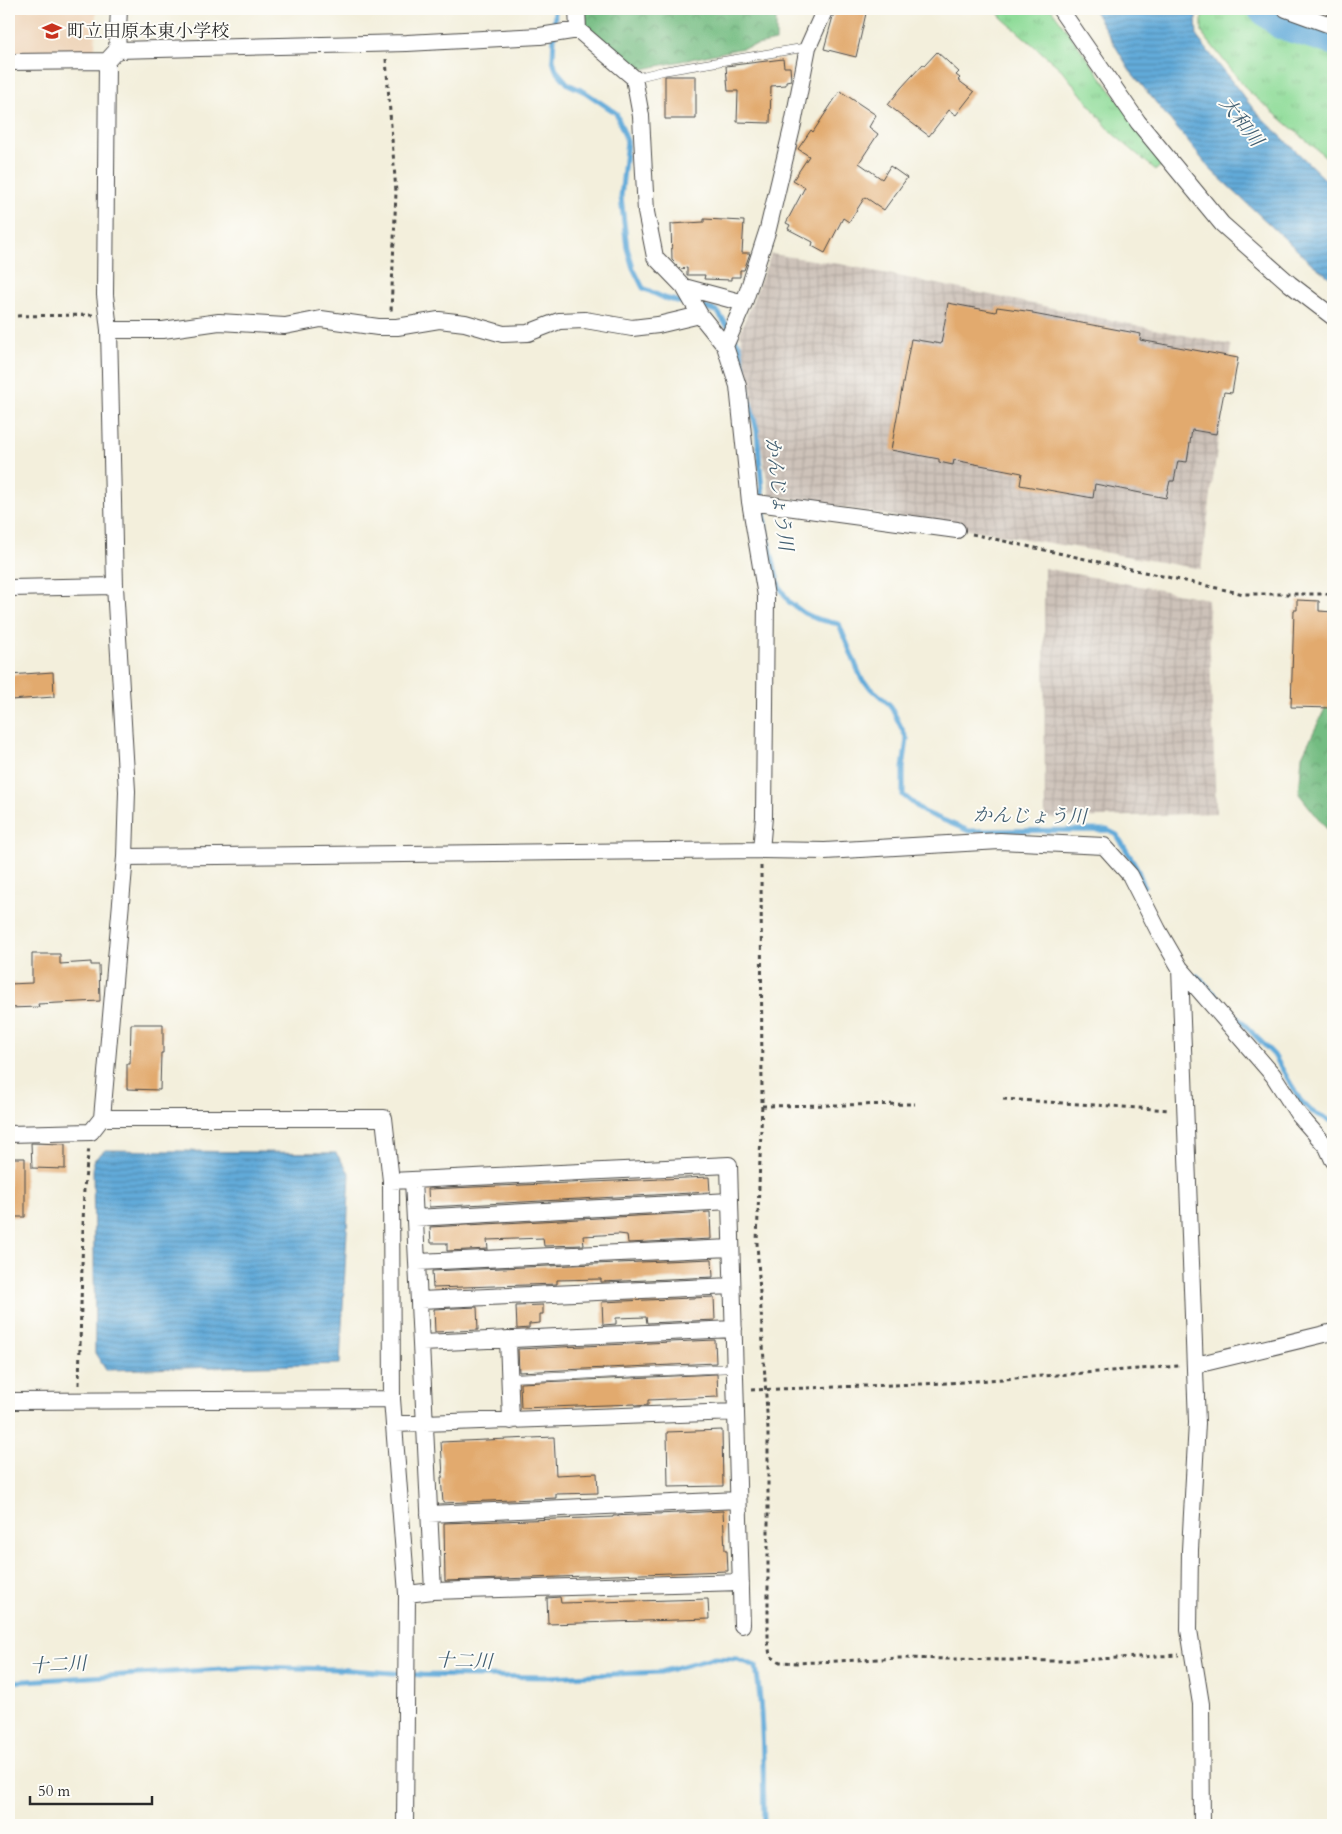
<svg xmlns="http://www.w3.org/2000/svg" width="1342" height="1834" font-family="Cardo,'Noto Serif JP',serif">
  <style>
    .built { fill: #efd6bb }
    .industrial { fill: url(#industrial-grid) }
    .forest { fill: url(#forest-crowns); stroke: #4f7456 }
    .park { fill: url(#park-tufts); stroke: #5d8462 }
    .water { fill: url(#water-rules); stroke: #466a82 }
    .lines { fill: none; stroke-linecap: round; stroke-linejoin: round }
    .stream { stroke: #62aad9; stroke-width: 5 }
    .river { stroke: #62aad9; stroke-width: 29 }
    .building { fill: #e2aa6e }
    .lane-casing { stroke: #494846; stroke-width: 9 }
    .street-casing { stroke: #494846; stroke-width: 18 }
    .path { stroke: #494846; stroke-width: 3; stroke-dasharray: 4 4; stroke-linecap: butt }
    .lane { stroke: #fff; stroke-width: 8 }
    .street { stroke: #fff; stroke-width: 16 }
    .labels { text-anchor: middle; stroke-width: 4; stroke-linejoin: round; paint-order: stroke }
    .poi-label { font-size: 18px; fill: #2b2b2b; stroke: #fdfcf7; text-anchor: start }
    .water-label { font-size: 19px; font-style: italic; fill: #415e71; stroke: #fdfcf7 }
  </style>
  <defs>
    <pattern id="industrial-grid" width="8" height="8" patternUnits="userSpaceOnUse" patternTransform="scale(1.25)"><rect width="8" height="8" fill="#cdc2b9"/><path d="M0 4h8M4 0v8" fill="none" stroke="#b0a79f"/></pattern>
    <pattern id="forest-crowns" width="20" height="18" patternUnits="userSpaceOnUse" patternTransform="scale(1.25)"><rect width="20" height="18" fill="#73bc81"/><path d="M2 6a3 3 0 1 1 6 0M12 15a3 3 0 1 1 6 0" fill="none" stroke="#5f996a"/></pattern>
    <pattern id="park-tufts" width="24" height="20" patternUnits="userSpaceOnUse" patternTransform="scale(1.25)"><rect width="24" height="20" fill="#8fdc99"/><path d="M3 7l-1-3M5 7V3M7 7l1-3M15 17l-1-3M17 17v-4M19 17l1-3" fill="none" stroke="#7cbd84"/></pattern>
    <pattern id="water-rules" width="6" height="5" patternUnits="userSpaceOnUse" patternTransform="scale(1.25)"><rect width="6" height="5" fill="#62aad9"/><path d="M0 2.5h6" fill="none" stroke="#518bb0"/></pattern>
  </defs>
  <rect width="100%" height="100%" fill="#fdfcf7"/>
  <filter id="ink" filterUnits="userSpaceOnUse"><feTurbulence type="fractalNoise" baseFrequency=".02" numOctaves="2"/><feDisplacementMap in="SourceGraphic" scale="10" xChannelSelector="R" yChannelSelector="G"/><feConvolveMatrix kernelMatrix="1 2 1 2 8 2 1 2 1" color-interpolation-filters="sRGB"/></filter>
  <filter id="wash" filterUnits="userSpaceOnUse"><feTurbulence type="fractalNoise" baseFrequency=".0096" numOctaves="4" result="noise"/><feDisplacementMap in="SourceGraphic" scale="20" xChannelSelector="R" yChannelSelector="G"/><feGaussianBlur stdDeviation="1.12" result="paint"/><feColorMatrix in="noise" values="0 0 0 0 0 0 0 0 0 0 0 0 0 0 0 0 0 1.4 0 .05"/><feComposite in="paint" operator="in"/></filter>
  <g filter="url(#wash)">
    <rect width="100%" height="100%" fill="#f3efdc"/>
    <!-- built -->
    <path class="built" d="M9,9H96L95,53H9Z"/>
    <!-- industrial -->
    <path class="industrial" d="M771,254L840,264L1231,345L1201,569L770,495L740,333Z
      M1044,568L1208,599L1216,813L1045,819Z"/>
    <!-- forest -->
    <path class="forest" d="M585,9H776V41L639,70L587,26Z
      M1333,692V834L1330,833L1299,794L1302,756Z"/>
    <!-- park -->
    <path class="park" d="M995,9H1051L1164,163L1156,170L1112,133L1062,70L1002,18Z
      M1205,9H1254L1280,30L1333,44V163L1248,91L1202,33V14Z"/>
    <!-- water -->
    <path class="water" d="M1093,9H1200L1196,17L1197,37L1255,111L1333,187V280L1311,263L1211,170L1131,72Z
      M105,1150L336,1153L350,1174L340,1364L106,1370L95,1353L93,1161Z"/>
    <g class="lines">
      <!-- stream -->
      <path class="stream" d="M555,9L553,59L556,70L568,84L585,92L616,113L627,141L621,197L627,248L633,268L643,288L664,298L689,304
        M699,306L717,311L729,328
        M733,335L740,346L748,396L757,430L765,526L779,586L789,602L804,613L817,619L839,624L862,680L890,705L907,739L903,768V795L924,812L969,831L1107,830L1117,835L1136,866L1144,886
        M1197,976L1274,1055L1300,1100L1311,1111L1333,1122
        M9,1682L255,1667L335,1669L422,1675L545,1677L661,1672L712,1658L737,1659L756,1666C764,1719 763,1772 764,1825"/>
      <!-- river -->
      <path class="river" d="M1262,9L1281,25L1333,41"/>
    </g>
    <g id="blocks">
      <!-- building -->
      <path class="building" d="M835,9H867L856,57L824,49Z
        M937,52L959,72L956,75L960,78L958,80L974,92L956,115L949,110L929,136L888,105L901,88L923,64L924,66Z
        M783,59L784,67H790L791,80L786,81V85L771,86L770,123L737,122L738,91H728L726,66Z
        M665,76H696V119H665Z
        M840,91L876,115L869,127L878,134L859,163L882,179L890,166L907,178L884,210L865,197L849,222L843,218L825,253L812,246L813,242L788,229L790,225L786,223L805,187L793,180L809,156L798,149L811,130L813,132Z
        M704,219L744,221L742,253H750L744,270H740V277H731V280L704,279L705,275H687V268L681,269L672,260L671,224L704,222Z
        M948,303L996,312L997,307L1033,312V314L1141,334L1140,340L1238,358L1232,393L1224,392L1216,434L1192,430L1187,462L1178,461L1174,481H1170L1166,498L1095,484L1093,498L1020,485L1022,473L954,460L953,465L939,462V459L891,450L911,339L941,344Z
        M1297,600L1319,601V611L1333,612V708L1291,707L1294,610H1297Z
        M53,672L54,697L10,700L9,675Z
        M32,954H60V964L91,962V965H99L100,1001L38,1004L39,1007L9,1008V984L32,983Z
        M131,1024H163V1053H161L160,1090L127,1089V1064H130Z
        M31,1143L65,1144V1169L32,1168Z
        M9,1158H25V1217H9Z
        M709,1177L710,1192L429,1207L428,1189Z
        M710,1212L711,1239L628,1243L627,1235L619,1234L583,1236L584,1245L544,1246L543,1238L487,1240L488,1249L447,1251V1243H431L430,1227Z
        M712,1259L713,1277L601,1282V1279L557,1280V1284L433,1288L432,1271Z
        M714,1297L715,1320L647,1323L646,1317L616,1318V1324L603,1325L602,1302Z
        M543,1305V1314H540V1323L529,1324V1328L517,1329L516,1306Z
        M477,1307L478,1330L435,1332L434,1309Z
        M715,1340L716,1363L519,1372L518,1349Z
        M717,1374L718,1397L648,1400V1405L635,1406V1404L521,1408L520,1383Z
        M722,1430L723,1486L668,1487L667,1432Z
        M554,1437L556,1475L597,1473L598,1493L556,1494V1498L443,1503L441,1477H443L441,1442Z
        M723,1511L725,1550H727L728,1571L445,1581L444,1523L613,1517V1516Z
        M560,1597L561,1603L708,1599L709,1619L548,1624L547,1598Z"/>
    </g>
  </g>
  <g filter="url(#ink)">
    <use href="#blocks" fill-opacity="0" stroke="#494846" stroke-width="1"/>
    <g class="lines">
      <defs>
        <path id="lane" d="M634,78L663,71L808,47
          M510,1378L735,1368"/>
        <path id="street" d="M577,9L578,30
          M1060,9L1138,122L1222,224L1290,284L1333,317
          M1286,9L1333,26
          M117,50L407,43L540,36L578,30L634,78L641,116L646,212L655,257L684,287L744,303
          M9,62L107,61
          M684,287L700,315L725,346L738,386L750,502L766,596L764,817L761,850
          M109,330H163L219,322L285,326L321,319L378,327H397L439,320L465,323L503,334L528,333L559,321L585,320L632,328L658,325L700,315
          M725,346L744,303L768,229L793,124L808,47L825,9
          M750,502L957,530
          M9,588L115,586
          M125,857L761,850L825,851L1000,841L1104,846L1130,875L1158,930L1180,968L1273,1075L1298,1114L1327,1147L1333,1160
          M1180,968L1197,1423L1190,1550L1189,1630L1201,1704L1202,1825
          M102,1118H384L391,1181L392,1399L407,1594L405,1825
          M9,1134L91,1132L102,1118L125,857L127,791L115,586L109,330L105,295L107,61L117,50L119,9
          M413,1180L433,1591
          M391,1181L729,1165L742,1625
          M415,1218L730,1201
          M418,1262L731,1248
          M420,1300L732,1286
          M508,1339L511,1421
          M422,1343L734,1329
          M1196,1365L1333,1332
          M9,1401L392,1399
          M395,1424L736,1412
          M429,1514L738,1500
          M407,1594L433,1591L741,1582"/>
      </defs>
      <!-- lane casing -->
      <use href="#lane" class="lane-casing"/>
      <!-- street casing -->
      <use href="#street" class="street-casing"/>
      <!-- path -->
      <path class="path" d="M386,59L396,192L391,312
        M9,316L93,315
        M972,534L1244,594H1333
        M761,866L762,1102L757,1242L768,1430V1642L770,1656L780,1662L796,1663L900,1658L1056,1661L1179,1655
        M1003,1099L1170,1110
        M762,1106L915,1104
        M79,1385L84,1188L89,1147
        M751,1390L948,1383L1179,1366"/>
      <!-- lane -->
      <use href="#lane" class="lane"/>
      <!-- street -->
      <use href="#street" class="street"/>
    </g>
  </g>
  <!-- icons -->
  <defs>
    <symbol id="school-bare" viewBox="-9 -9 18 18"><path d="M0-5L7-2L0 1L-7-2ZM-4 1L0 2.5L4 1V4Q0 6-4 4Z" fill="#c8321e" stroke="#fdfcf7" stroke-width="2.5" paint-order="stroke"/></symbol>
  </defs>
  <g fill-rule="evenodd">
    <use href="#school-bare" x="38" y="17" width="28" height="28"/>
  </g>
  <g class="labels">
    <!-- poi labels -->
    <g class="poi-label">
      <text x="67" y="37">町立田原本東小学校</text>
    </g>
    <!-- water labels -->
    <g class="water-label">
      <text transform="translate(1242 121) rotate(52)" y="7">大和川</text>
      <text transform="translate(780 494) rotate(83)" y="7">かんじょう川</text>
      <text transform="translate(1030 815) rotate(1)" y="7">かんじょう川</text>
      <text transform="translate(464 1660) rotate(2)" y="7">十二川</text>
      <text transform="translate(58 1664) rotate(-3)" y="7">十二川</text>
    </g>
  </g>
  <!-- margin -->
  <rect width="1342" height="1834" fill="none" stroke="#fdfcf7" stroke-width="30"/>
  <!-- scale -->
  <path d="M30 1796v8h122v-8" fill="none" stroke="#2b2b2b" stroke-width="2.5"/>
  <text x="38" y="1796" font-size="15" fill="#2b2b2b" stroke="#fdfcf7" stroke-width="4" paint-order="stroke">50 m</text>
</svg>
